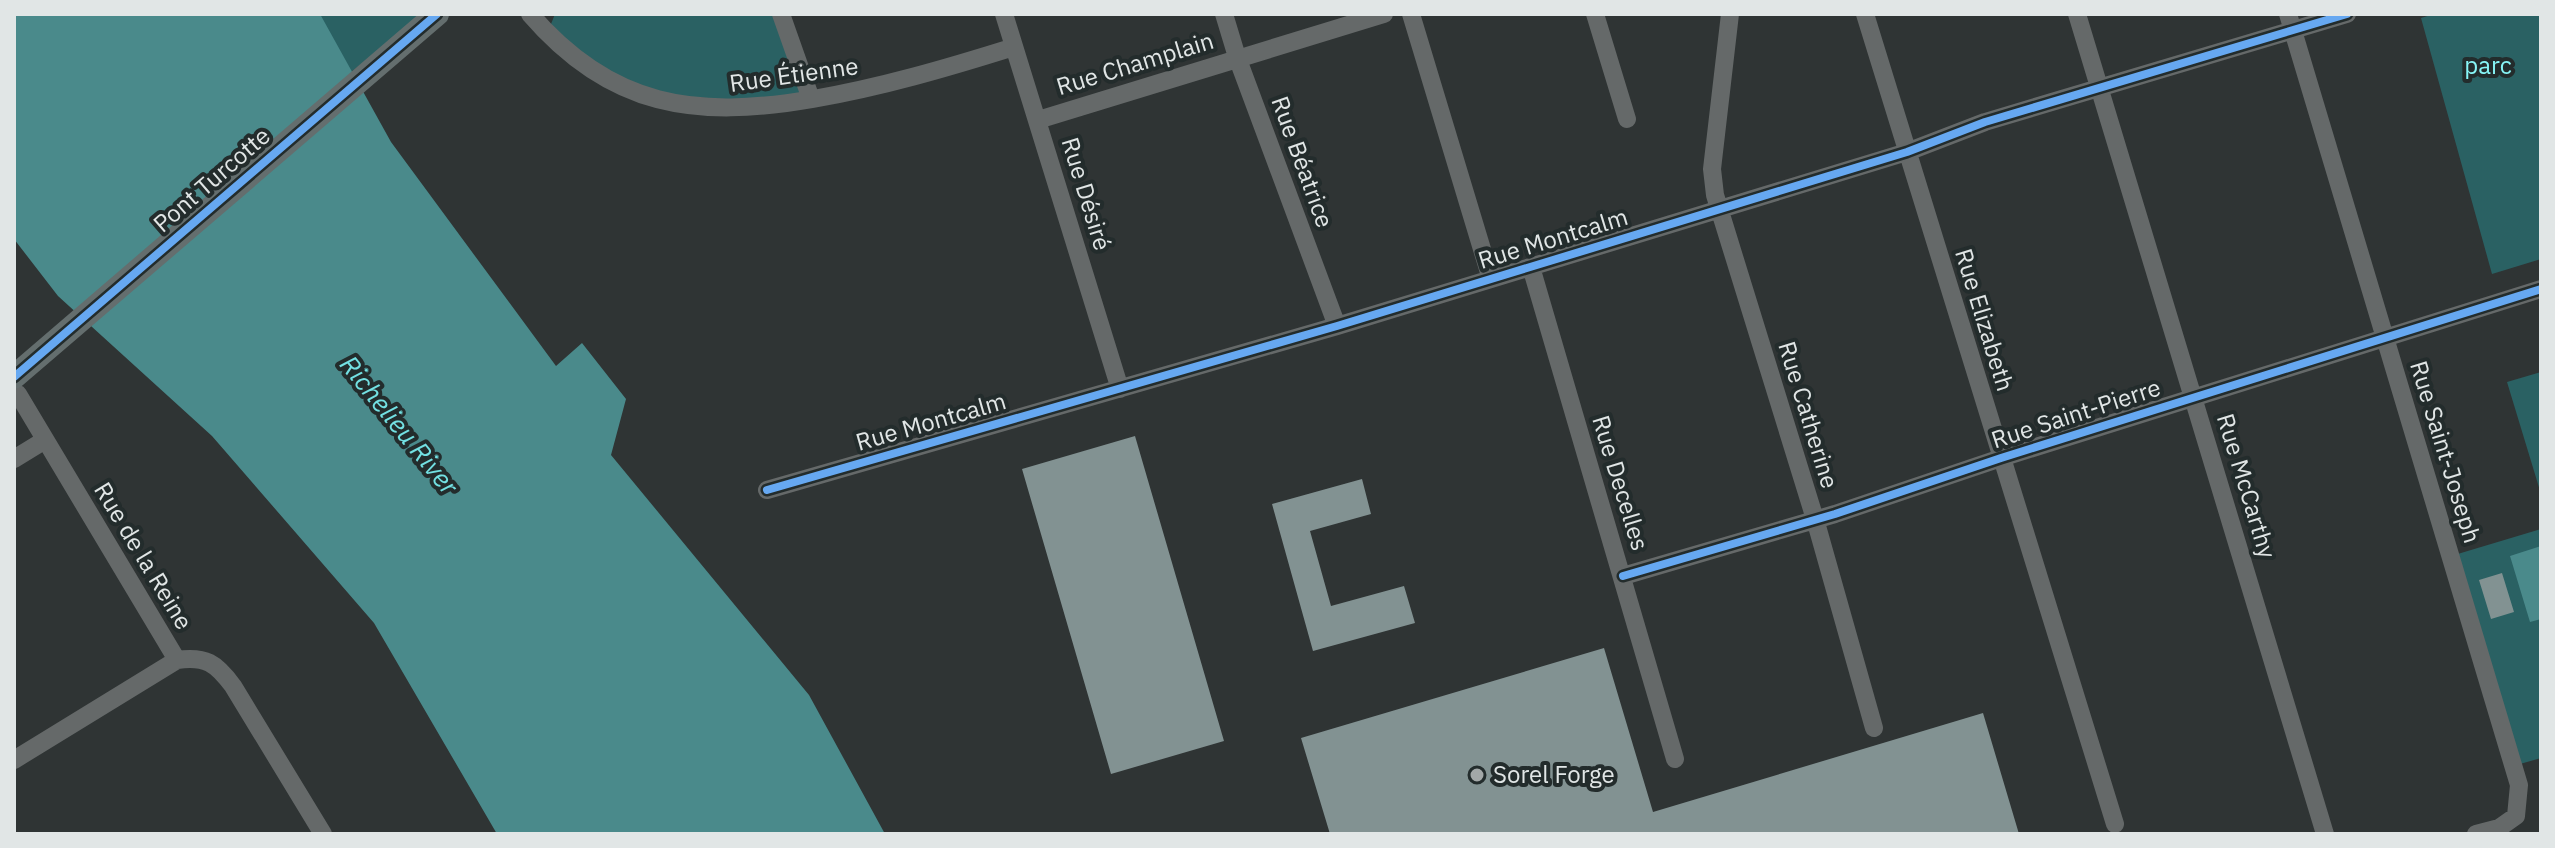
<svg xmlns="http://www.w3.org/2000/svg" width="2555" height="848" font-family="'IBM Plex Sans',sans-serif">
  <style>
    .green { fill: #2a6163 }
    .water { fill: #4a8a8b }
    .building { fill: #829292 }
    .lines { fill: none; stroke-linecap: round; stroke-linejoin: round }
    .minor { stroke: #656969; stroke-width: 18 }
    .major { stroke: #646e6e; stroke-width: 24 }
    .cycleway-casing { stroke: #232c2c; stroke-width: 13 }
    .cycleway { stroke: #66a8f1; stroke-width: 8 }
    .poi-dot { fill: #a3a8a8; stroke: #232c2c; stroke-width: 3 }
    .labels { text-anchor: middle; stroke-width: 8; stroke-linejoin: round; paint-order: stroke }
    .street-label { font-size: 24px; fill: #e1e6e6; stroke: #232c2c }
    .park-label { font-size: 24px; fill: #87f5f6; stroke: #232c2c }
    .poi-label { font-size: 24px; fill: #e1e6e6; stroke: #232c2c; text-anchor: start }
    .water-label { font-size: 26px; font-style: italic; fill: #73e1e3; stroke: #232c2c }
  </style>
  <rect width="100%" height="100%" fill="#2f3434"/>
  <!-- green -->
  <path class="green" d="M268,14H426L334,85Z
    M555,14H780L811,99L786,104L638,93L547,34Z
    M2434,14H2541V259L2492,274L2421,18Z
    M2541,372V494L2507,382Z
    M2541,529V758L2513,766L2451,556Z"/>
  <!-- water -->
  <path class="water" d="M14,14H320L391,142L556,366L582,343L626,399L611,455L809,695L885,834H497L374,623L212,436L58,296L14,239Z
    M2541,546V619L2530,622L2510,556Z"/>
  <!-- building -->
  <path class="building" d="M1135,436L1224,741L1111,774L1022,469Z
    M1362,479L1371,514L1310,531L1331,606L1404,586L1415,623L1313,651L1272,504Z
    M2502,573L2514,612L2491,619L2479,580Z
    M1604,648L1653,812L1983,713L2019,834H1330L1301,738Z"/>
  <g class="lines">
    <!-- minor -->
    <path class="minor" d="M530,14C611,108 696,119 813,99C882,87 947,68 1014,47
      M781,14L811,99
      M1004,14L1120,389
      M1224,14L1237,57L1337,326
      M1411,14L1491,279
      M1595,14L1627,119
      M1730,14L1712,169L1715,195L1815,519L1874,728
      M1865,14L2115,824
      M2077,14L2325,834
      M2288,14L2519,785L2516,816L2499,828L2476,834
      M1038,120L1384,14
      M1531,267L1675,759
      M18,394L177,660
      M14,459L45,440
      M767,490L1337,326L1907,152L1985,122L2347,14
      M1623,576L1835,514L2001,458L2541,289
      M14,760L177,660C206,656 216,663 233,686L323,834"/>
    <!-- major -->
    <path class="major" d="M14,377L437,14"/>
    <defs>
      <path id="cycleway" d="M14,377L437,14
        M767,490L1337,326L1907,152L1985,122L2347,14
        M1623,576L1835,514L2001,458L2541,289"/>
    </defs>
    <!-- cycleway casing -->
    <use href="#cycleway" class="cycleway-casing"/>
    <!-- cycleway -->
    <use href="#cycleway" class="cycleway"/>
  </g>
  <!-- markers -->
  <circle class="poi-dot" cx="1477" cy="775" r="8"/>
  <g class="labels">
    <!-- street labels -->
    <g class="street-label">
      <text transform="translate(1135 64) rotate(-17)" y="8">Rue Champlain</text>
      <text transform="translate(794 75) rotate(-8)" y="8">Rue Étienne</text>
      <text transform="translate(1302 162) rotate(70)" y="8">Rue Béatrice</text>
      <text transform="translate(212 180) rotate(-41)" y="8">Pont Turcotte</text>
      <text transform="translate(1086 194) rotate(73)" y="8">Rue Désiré</text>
      <text transform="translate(1553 239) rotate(-17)" y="8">Rue Montcalm</text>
      <text transform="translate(1984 320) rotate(73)" y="8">Rue Elizabeth</text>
      <text transform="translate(2076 414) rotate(-18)" y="8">Rue Saint-Pierre</text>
      <text transform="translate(1808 415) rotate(73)" y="8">Rue Catherine</text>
      <text transform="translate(931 422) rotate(-16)" y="8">Rue Montcalm</text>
      <text transform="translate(2445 452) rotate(73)" y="8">Rue Saint-Joseph</text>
      <text transform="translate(1620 483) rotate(73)" y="8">Rue Decelles</text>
      <text transform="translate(2246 486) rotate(73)" y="8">Rue McCarthy</text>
      <text transform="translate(143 556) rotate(59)" y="8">Rue de la Reine</text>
    </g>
    <!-- park labels -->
    <g class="park-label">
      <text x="2488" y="74">parc</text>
    </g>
    <!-- poi labels -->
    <g class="poi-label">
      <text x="1493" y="783">Sorel Forge</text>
    </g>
    <!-- water labels -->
    <g class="water-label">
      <text transform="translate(399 425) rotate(51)" y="9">Richelieu River</text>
    </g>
  </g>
  <!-- border -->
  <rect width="2555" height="848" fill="none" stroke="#e1e6e6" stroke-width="32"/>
</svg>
